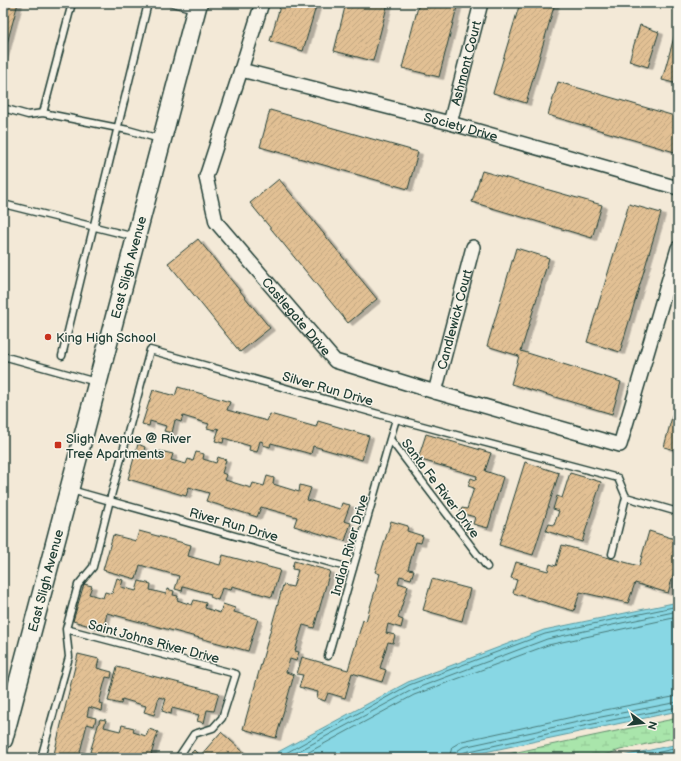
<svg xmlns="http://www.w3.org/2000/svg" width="681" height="761" font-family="'Balsamiq Sans',sans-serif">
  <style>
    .wetland { fill: url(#wetland-marsh); stroke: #649170 }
    .pitch { fill: #a9e5ab; stroke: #649170 }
    .water { fill: #88d7e4; stroke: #5e999e }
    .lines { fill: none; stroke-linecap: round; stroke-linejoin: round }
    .shore { stroke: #497b7a; stroke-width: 1 }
    .building { fill: url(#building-hatch); stroke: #1f3d34; filter: url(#shadow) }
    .lane-casing { stroke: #1f3d34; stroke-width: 9 }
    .street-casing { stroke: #1f3d34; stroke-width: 16 }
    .secondary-casing { stroke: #1f3d34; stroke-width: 21 }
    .lane { stroke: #f7f3e8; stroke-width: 6 }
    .street { stroke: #f7f3e8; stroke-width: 13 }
    .secondary { stroke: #f7f3e8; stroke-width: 18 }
    .poi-dot { fill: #c8321e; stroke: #f7f3e8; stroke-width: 1.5 }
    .labels { text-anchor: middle; stroke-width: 3; stroke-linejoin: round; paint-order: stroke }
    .street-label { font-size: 13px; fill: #1f3d34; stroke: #f7f3e8 }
    .poi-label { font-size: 13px; fill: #1f3d34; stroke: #f7f3e8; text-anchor: start }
  </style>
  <defs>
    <pattern id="wetland-marsh" width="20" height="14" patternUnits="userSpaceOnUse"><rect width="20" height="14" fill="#a9e5ab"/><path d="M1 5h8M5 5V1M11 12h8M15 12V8" fill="none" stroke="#91c594"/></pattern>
    <pattern id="building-hatch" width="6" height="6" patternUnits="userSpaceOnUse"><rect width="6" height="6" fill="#e2c094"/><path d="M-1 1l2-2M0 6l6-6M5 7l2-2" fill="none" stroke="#c1a680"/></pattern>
    <filter id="shadow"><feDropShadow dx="4.5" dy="2.5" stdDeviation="0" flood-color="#0004"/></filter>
  </defs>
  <rect width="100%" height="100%" fill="#f3e9d7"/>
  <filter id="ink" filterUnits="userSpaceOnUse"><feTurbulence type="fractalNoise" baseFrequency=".025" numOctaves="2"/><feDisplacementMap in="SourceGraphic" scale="8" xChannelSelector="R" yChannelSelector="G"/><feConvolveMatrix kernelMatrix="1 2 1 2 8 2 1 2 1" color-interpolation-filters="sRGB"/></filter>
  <g filter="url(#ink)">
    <!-- wetland -->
    <path class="wetland" d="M678,718V737L620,750L596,758H489Z"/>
    <!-- pitch -->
    <path class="pitch" d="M3,403L7,404L5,435L3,445Z"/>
    <!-- water -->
    <path class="water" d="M678,602V711L466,756L460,758H271L278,752L408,682L544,630Z
      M678,744V758H618L623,756Z"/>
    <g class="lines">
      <!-- shore -->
      <path class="shore" d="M277,758L409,685L545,634L678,606
        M286,758L412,690L547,639L678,611
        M298,758L414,695L548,645L678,617
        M449,758L452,747L462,741L600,711L678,696
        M455,758L457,751L463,747L601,717L678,702
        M460,758L461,754L465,752L602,722L678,707
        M633,758L678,748"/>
    </g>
    <!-- building -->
    <path class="building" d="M3,3H18L3,58Z
      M281,3H317L303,51L270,41Z
      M346,3H388L373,61L334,51Z
      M419,3H458L439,77L402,68Z
      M520,3H555L526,103L493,93Z
      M678,23V84L662,80Z
      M640,25L659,32L648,67L629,61Z
      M558,82L678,117V153L548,115Z
      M270,110L418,152L408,189L260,147Z
      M482,171L602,205L592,238L472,202Z
      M279,179L377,299L348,323L250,203Z
      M629,204L661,213L620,352L587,342Z
      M198,239L270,328L240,352L168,263Z
      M516,248L549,258L521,351L621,382L612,414L511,384L519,356L487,346Z
      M178,387L230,402L227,410L267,421L270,414L316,427L318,421L369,436L362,460L313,446L311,454L271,443L270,447L263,445V442L260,441L257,452L249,450L250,446L224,438L223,443L215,441L219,429L216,428L215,430L207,428L209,424L183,416L181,422L175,420L172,433L164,431L166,426L150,421L149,426L142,424L153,390L175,396Z
      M678,394V451L664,447Z
      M426,434L491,453L485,471L503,477L488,528L473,524L475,517L460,513L462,508L467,509L474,488L468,486L471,478L476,480L477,476L418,459Z
      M138,444L145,447L143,453L158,457L160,451L173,454L171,460L186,464L188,459L193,461L196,452L204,454L203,459L216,463L218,457L226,460L222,473L227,475L225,480L251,488L253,483L264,486L267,476L274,478L273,484L299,492L300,485L311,488L307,500L340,509L342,503L350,505L344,521L351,523L345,541L294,526L297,517L261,507L257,517L206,501L209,493L189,487L186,496L128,479Z
      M525,462L559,473L533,555L499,545Z
      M570,473L601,482L582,542L546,531L549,524L554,525L559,511L553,509L557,496L562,498Z
      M391,521L408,526L407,531L423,536L421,543L416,542L408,569L414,570L411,579L400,576L398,583L408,586L398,618L403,620L401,628L388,624L386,633L395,635L393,643L388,642L380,668L386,670L382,682L352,673L345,698L328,693L325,701L317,698L318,692L299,687L303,675L297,674L302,657L348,670L363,620L366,621L380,574L375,572Z
      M139,531L191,545L188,556L220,565L223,555L280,570L272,597L232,586L231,590L222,588L218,600L210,597L211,594L183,586L182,591L175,589L179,576L140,565L136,579L103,570L113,535L136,541Z
      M649,531L678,540V559L668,593L635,583L628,603L580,592L574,611L513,593L517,580L511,578L516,562L548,571L550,564L556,566L562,545L639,566Z
      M294,561L330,571L314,628L303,625L295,651L299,652L296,661L290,659L286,672L294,675L276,738L243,729L283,585L293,587L298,570L292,569Z
      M117,578L123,580L121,587L136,591L139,581L151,584L150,590L166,594L167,589L174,591L173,595L178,596L177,600L192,605L194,600L206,603L205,608L220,613L223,604L235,608L234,612L258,619L248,651L107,613L103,630L73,621L84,584L92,586L89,594L103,598L105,592L112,594Z
      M432,579L470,589L462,621L423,610Z
      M78,654L99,659L97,668L112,672L111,678L106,677L99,703L103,704L102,711L89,707L87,716L96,718L94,726L87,724L80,752L86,754L85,758H53Z
      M117,667L219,693L214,711L207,710L204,723L197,721L199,715L172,708L171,714L162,711L166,699L159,697L154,715L144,712L146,706L122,699L121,704L108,701Z
      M100,719L106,720L104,727L120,731L122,725L134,728L133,732L146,736L149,729L158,732L150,758H111L90,752Z
      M221,732L248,756L246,758H187L194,750L200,756Z"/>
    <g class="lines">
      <defs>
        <path id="lane" d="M172,3L195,9
          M3,108L28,115L43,113L128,130L160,139
          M43,113L72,3
          M3,204L135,237
          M3,356L96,382
          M62,356L148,3
          M396,419L390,439L487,567
          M71,490L353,569
          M612,554L626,497
          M66,629L236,674L222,718L213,728L194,734L178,758
          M328,656L390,439
          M41,758L69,657L66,629L78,585L93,567L110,500L150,350L396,419L618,478L626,497L678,512"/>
        <g id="street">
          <path id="s1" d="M262,3L241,70L206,177L216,222L335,361L435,392L620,445L678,248"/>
          <path id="s2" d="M241,70L450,123L678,188"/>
          <path id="s3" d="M450,123L481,3"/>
          <path id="s4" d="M435,392L473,247"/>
        </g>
        <g id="secondary">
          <path id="s5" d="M3,740L198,3"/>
        </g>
      </defs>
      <!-- lane casing -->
      <use href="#lane" class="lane-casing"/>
      <!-- street casing -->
      <use href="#street" class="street-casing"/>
      <!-- secondary casing -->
      <use href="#secondary" class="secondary-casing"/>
      <!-- lane -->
      <use href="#lane" class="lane"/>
      <!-- street -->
      <use href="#street" class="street"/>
      <!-- secondary -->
      <use href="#secondary" class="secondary"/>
    </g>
  </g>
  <!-- markers -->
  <g class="poi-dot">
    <circle cx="48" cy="337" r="4"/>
    <rect x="54" y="441" width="8" height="8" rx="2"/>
  </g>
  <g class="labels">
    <!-- street labels -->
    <g class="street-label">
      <text dy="5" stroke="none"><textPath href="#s3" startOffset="62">Ashmont Court</textPath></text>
      <text dy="5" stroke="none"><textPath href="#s2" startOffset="227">Society Drive</textPath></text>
      <text dy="5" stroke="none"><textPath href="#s5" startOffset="489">East Sligh Avenue</textPath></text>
      <text dy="5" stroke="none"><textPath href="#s1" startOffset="353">Castlegate Drive</textPath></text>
      <text dy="5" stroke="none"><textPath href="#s4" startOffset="75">Candlewick Court</textPath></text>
      <text transform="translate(328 388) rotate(16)" y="5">Silver Run Drive</text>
      <text transform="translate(441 488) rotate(53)" y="5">Santa Fe River Drive</text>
      <text transform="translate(234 524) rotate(16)" y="5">River Run Drive</text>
      <text transform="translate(349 545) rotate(-74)" y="5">Indian River Drive</text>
      <text dy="5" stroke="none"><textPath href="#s5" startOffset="165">East Sligh Avenue</textPath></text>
      <text transform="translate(154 641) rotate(15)" y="5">Saint Johns River Drive</text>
    </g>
    <!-- poi labels -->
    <g class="poi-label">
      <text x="56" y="342">King High School</text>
      <text x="66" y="443">Sligh Avenue @ River<tspan x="66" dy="15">Tree Apartments</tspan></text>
    </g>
  </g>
  <!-- margin -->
  <rect width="681" height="761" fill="none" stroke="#f7f3e8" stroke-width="16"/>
  <rect x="8" y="8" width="665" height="745" fill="none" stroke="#1f3d34" stroke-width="1.5" filter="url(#ink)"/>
  <!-- north arrow -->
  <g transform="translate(643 723) rotate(105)" stroke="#f7f3e8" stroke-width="3" paint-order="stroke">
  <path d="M0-3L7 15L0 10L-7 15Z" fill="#1f3d34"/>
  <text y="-6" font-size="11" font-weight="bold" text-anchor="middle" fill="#1f3d34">N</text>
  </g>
</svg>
